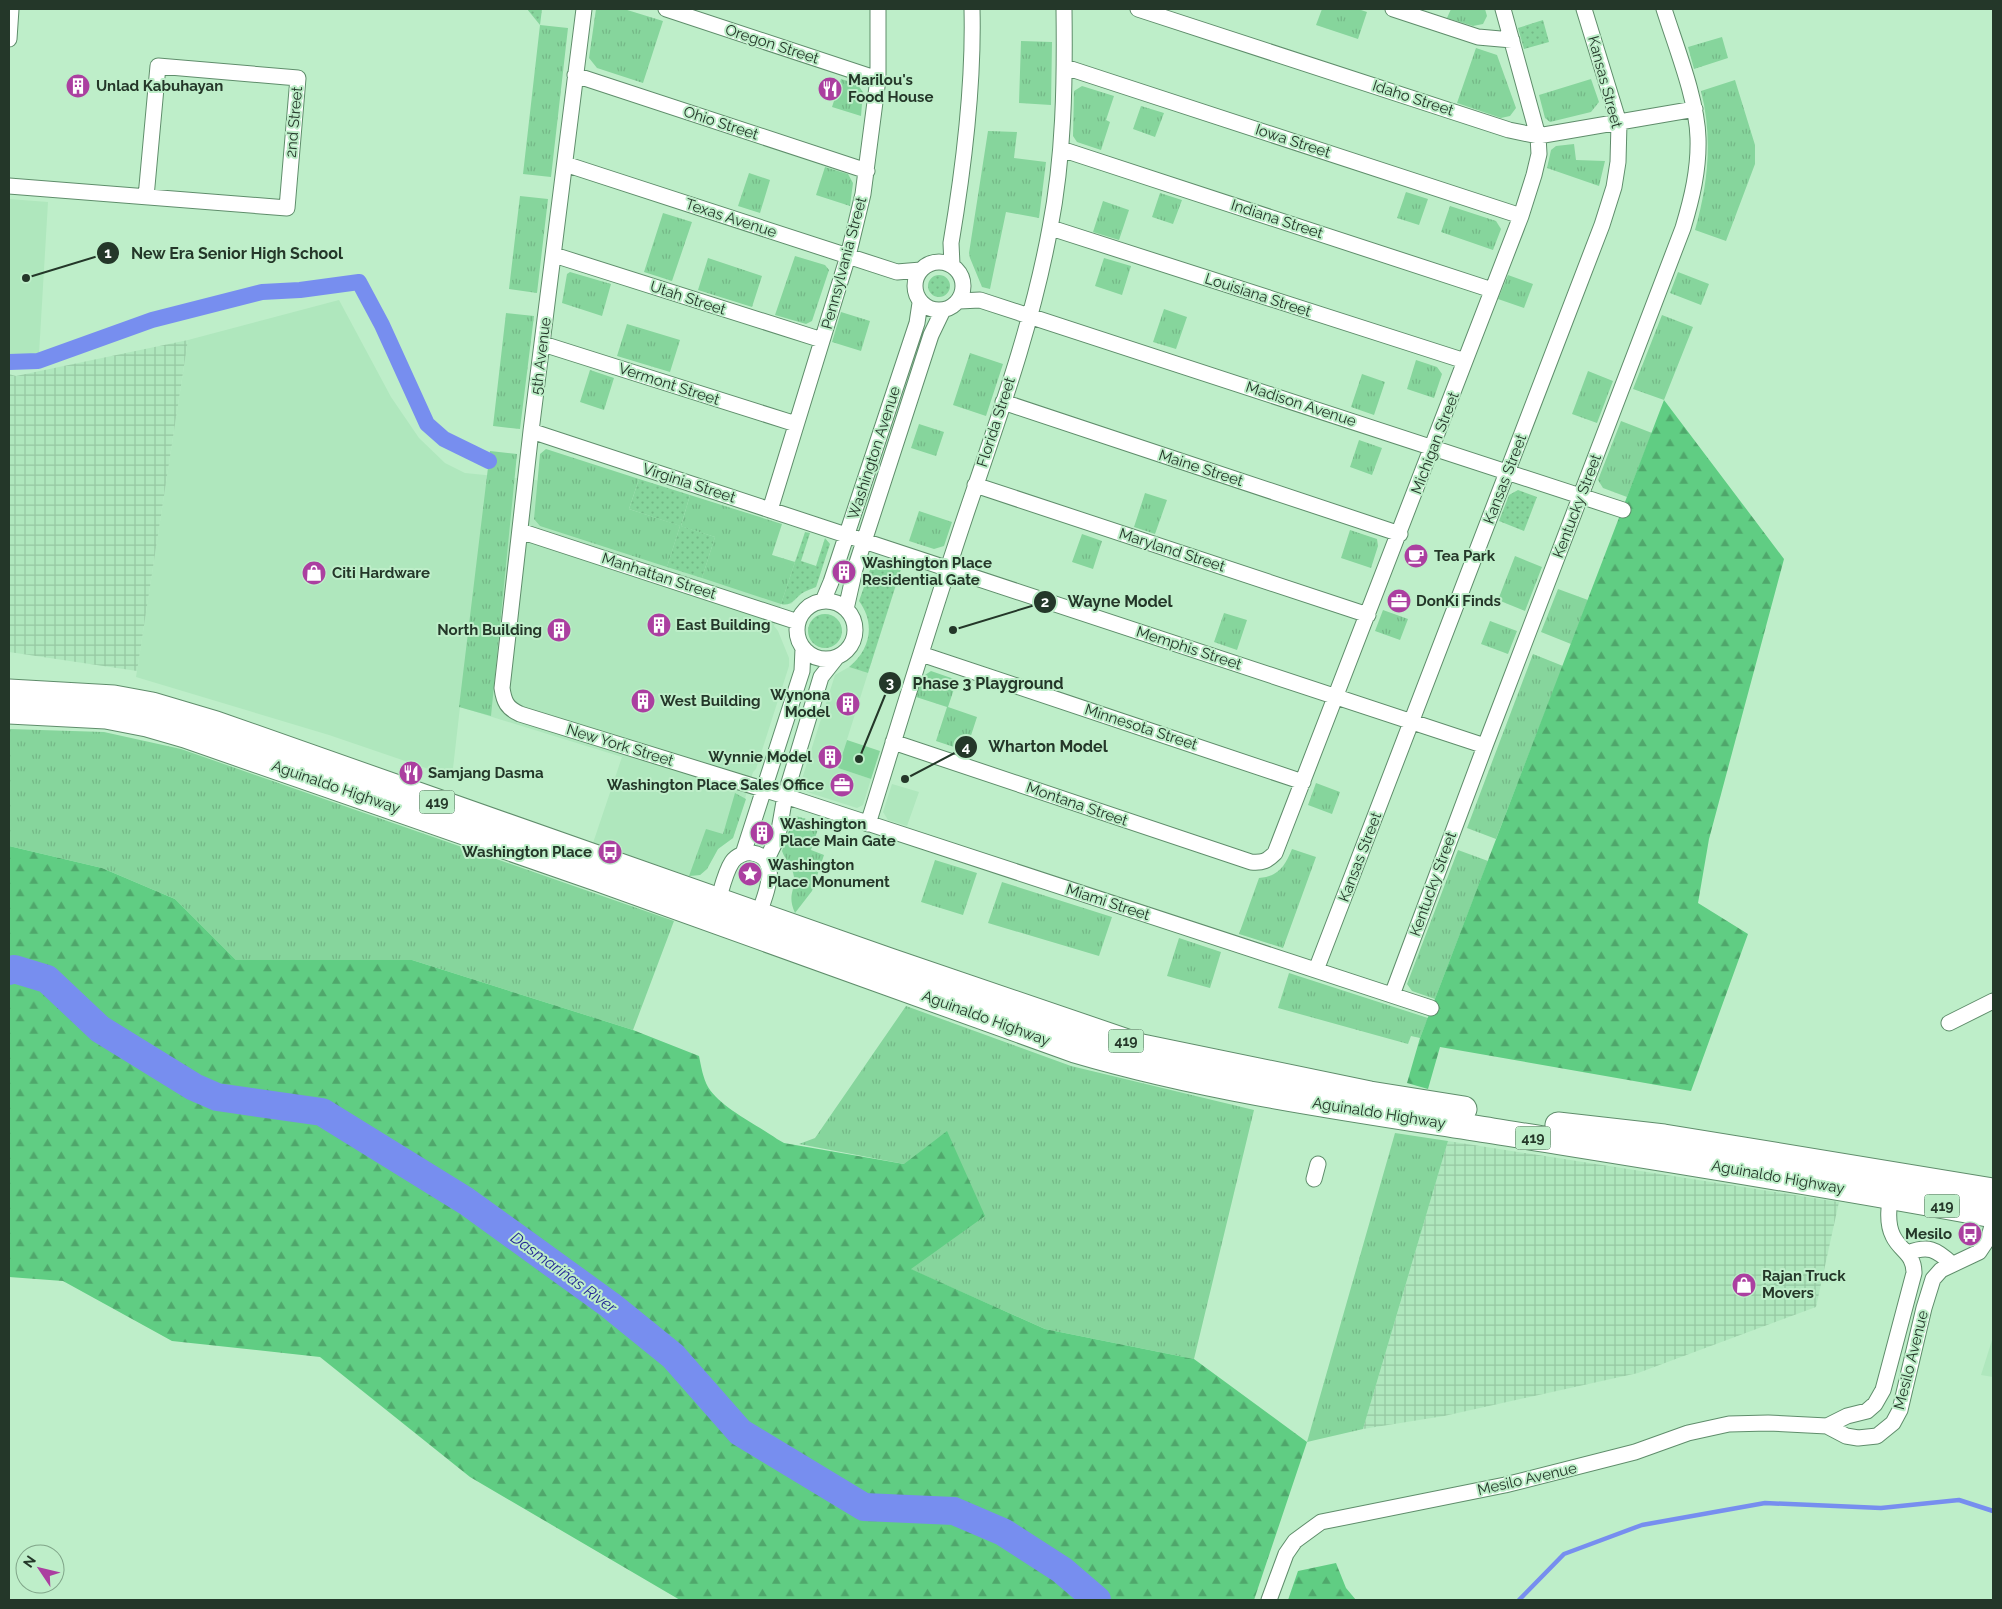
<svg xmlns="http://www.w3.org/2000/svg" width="2002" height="1609" font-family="Raleway,sans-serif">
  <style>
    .built { fill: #afe7bd }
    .industrial { fill: url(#industrial-grid) }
    .grass { fill: url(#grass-tufts) }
    .forest { fill: url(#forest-firs) }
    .park { fill: #86d59c }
    .garden { fill: url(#garden-dots) }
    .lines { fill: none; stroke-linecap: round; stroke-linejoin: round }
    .stream { stroke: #778eef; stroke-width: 4.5 }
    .canal { stroke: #778eef; stroke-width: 16 }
    .river { stroke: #778eef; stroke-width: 28 }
    .street-tunnel { stroke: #9fc9a9; stroke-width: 15; stroke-dasharray: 15 8; stroke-linecap: butt }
    .street-casing { stroke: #5f8d6b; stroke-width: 17 }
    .primary-casing { stroke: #5f8d6b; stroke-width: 27 }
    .street { stroke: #fff; stroke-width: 15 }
    .primary { stroke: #fff; stroke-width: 25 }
    .labels { text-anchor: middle; stroke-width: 4; stroke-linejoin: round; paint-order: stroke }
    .shield { fill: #beeec9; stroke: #526e59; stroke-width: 1 }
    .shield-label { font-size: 14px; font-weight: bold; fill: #243729 }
    .street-label { font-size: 15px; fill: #243729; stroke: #beeec9 }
    .poi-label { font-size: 15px; font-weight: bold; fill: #243729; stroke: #beeec9; text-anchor: start }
    .water-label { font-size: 16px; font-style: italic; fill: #232696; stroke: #beeec9 }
    .leader { fill: none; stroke: #243729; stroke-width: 2 }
    .callout-dot { fill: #243729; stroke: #beeec9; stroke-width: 2 }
    .mark-label { font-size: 15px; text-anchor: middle; font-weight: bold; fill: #fff }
    .callout-label { font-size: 16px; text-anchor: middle; font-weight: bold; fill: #243729; stroke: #beeec9; stroke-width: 4; stroke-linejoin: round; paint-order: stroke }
  </style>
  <defs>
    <pattern id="industrial-grid" width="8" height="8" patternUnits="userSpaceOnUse" patternTransform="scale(1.25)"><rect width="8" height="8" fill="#afe7bd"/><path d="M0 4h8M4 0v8" fill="none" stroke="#96c7a2"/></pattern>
    <pattern id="grass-tufts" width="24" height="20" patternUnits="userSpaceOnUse" patternTransform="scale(1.25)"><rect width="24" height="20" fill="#86d59c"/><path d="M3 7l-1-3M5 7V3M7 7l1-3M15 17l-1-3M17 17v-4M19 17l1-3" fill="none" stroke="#74b786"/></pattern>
    <pattern id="forest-firs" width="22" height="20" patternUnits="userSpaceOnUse" patternTransform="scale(1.25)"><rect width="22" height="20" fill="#60cd83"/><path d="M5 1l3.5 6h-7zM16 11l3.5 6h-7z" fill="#4fa76b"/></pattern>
    <pattern id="garden-dots" width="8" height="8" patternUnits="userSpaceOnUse" patternTransform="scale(1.25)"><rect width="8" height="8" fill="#86d59c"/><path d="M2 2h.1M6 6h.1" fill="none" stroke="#74b786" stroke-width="1.8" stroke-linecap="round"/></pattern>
  </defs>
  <rect width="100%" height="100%" fill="#beeec9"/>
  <!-- built -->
  <path class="built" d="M9,199L48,202L39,354L9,356Z
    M339,300L391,397L419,438L445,463L465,473L536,480L794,562L796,559L822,568L816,587L802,593L791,604H781L774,626L778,631L789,658V666L756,769L753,772L733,838L718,849L707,869L700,875L689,876L593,843L622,757L460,707L452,777L329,735L136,677L188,340Z
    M849,667L868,673L838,768L871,779L863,805L857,808L807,792L802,786L801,782L835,675Z
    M892,784L919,792L907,826L888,820L883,812Z
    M1993,1337V1377L1981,1375Z"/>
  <!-- industrial -->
  <path class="industrial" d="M188,340L137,671L9,652V374L16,376Z
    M1448,1141L1839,1202L1816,1307L1638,1373L1444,1416L1363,1429Z"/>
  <!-- grass -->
  <path class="grass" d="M596,9H624L663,21L643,83L597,68L589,58Z
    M1322,9H1358L1367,12L1358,39L1316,25Z
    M1451,9H1485L1487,16L1483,24L1473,26L1447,18Z
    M540,25L568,28L551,177L523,174Z
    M1722,37L1728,58L1694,69L1688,47Z
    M1021,41L1052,42L1051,105L1019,103Z
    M1476,48L1497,55L1516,108L1510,116L1501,118L1457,103Z
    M841,79L857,84L863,92L861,116L832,107Z
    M1591,79L1599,102L1591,112L1550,122L1545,118L1539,95Z
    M1735,80L1755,145V164L1726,241L1695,230C1708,184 1713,138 1701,91Z
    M1082,86L1114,96L1106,120L1110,122L1101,150L1077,142L1073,136L1074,91Z
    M1141,106L1164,113L1155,137L1133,129Z
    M988,131L1017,132L1014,158L1046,162L1039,218L1006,212L990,289L982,287L970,258L969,253Z
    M1574,144L1576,160L1605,161L1599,186L1547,168L1551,150L1556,146Z
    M825,167L848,174L853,183L850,206L816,195Z
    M749,173L770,180L760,213L738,206Z
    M1406,192L1428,199L1419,225L1397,218Z
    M1160,193L1182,200L1173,224L1152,217Z
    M520,196L548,199L537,293L509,289Z
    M1103,201L1129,210L1119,240L1093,232Z
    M1450,206L1496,221L1501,229L1493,250L1441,232Z
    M663,213L692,222L672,281L644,272Z
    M795,256L825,265L829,270L812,321L806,324L775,315Z
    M708,258L762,276L752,307L698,290Z
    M1104,258L1131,266L1122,295L1095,286Z
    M570,272L611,284L602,316L562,303L567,274Z
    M1678,272L1709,284L1701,305L1670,293Z
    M1508,275L1533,284L1524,308L1498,299Z
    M1164,309L1187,317L1176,349L1153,342Z
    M841,312L870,321L861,351L832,342Z
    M506,313L534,316L520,429L493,426Z
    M1662,315L1693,327L1664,400L1633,389Z
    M627,324L680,340L670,372L617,356Z
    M970,353L1003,364L986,416L953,405Z
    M1416,360L1437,367L1442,374L1434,398L1407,389Z
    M590,370L614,378L604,410L580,402Z
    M1588,371L1613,381L1597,423L1572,414Z
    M1362,374L1385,382L1374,415L1351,407Z
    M1621,421L1652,433L1627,497L1603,488L1598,480Z
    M919,424L944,432L936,456L911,448Z
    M1359,440L1382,448L1372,475L1350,467Z
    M546,449L639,479L629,509L681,526L690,495L782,524L772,555L795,562L781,604L702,578L715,537L680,526L667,567L540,526L534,519L540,454Z
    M490,451L517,454L491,716L459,707Z
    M1145,493L1167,500L1155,534L1134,527Z
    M919,511L952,522L944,546L934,549L909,541Z
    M1350,530L1377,539L1378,546L1371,568L1341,558Z
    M1082,534L1102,541L1093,569L1072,562Z
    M1515,556L1542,567L1525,611L1498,600Z
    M1558,589L1588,600L1571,644L1541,632Z
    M1383,610L1408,619L1400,640L1375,631Z
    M1224,613L1247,620L1237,650L1214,642Z
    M1490,621L1517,631L1508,654L1481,644Z
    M1533,654L1563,666L1496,839L1467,828Z
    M931,671L957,680L948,707L977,717L966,751L936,741L947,707L916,697L922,677Z
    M9,729L104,732L181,749L674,921L633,1030L412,960H236L175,899L102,868L9,846Z
    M1316,783L1340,792L1332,814L1308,805Z
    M735,793L746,799L733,838L718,849L707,869L700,875L689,876L706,829L723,834Z
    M796,816L820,823L811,850L824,855L812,891L795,913C787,895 795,892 794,877C793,867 785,860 782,851L793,818Z
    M1292,849L1316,857L1283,948L1239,934L1259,878C1278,877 1285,866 1292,849Z
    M1458,850L1488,861L1435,999L1412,991L1407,984Z
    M935,860L977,873L963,915L921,902Z
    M1002,882L1112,917L1099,956L988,923Z
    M1179,938L1221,952L1210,988L1167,976Z
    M1289,973L1428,1018L1420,1038L1411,1036L1408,1044L1278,1008Z
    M906,1006L1071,1066L1254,1110L1194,1359L1045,1329L910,1269L904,1164L799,1144L815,1138Z
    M1395,1133L1448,1141L1363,1429L1307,1442Z"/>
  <!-- forest -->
  <path class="forest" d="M1664,400L1784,559L1709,839L1698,903L1748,934L1691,1091L1440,1047L1428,1089L1407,1083L1420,1038Z
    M9,846L102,868L175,899L236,960H412L633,1030L699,1056C701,1066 703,1078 708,1087C721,1108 756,1124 777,1139L784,1143L904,1164L947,1131L985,1216L911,1269L1045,1329L1194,1359L1307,1442L1254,1600H680L470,1477L320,1357L172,1341L63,1281L9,1277Z
    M1336,1563L1346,1588L1356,1600H1288L1298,1571Z"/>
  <!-- park -->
  <path class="park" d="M847,740L880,751L871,779L838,768Z"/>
  <!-- garden -->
  <path class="garden" d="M527,9H542L540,25Z
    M1543,20L1549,42L1524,49L1518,28Z
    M928 286a11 11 0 1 1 22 0a11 11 0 1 1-22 0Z
    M639,479L690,495L681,526L715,537L702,578L667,567L680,526L629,509Z
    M1518,490L1537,497L1524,531L1499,521L1509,495Z
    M805,532L810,533L801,561L816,566L825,538L830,544L816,587C812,589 807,590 804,592C795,597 792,607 781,604Z
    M880,559L902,566L868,673L849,667C870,650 876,624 859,601L872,564Z
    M808 631a17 17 0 1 1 34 0a17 17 0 1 1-34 0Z"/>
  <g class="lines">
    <!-- stream -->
    <path class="stream" d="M1519,1600L1564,1554L1642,1525L1765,1503L1881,1508L1959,1500L1993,1511"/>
    <!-- canal -->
    <path class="canal" d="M9,362L38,361L152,320L262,292L300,290L359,282L382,325L427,424L444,439L489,461"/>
    <!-- river -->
    <path class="river" d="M9,971L14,969L47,979L100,1029L194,1087L217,1097L322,1112L466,1201L610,1305L673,1356L740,1432L864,1507L954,1511L1003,1532L1062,1570L1097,1600"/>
    <!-- street-tunnel -->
    <path class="street-tunnel" d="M766,843L770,832"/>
    <defs>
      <path id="street" d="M584,9L531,431L502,688C504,702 507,708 520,714L785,796L1431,1008
        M666,9L878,79
        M1138,9L1509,130L1538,136L1695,109
        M1393,9L1478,37L1512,40
        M9,39L11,9
        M1065,67L1521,216
        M575,75L867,171
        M1061,149L1492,290
        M565,164L897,272L921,270
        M9,186L287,208L298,78L158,66L146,197
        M1051,228L1465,361
        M554,255L822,340
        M915 286a24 24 0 1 1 48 0a24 24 0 1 1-48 0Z
        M952,265L951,243C964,166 974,87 972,9
        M959,301L980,300L1623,510
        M543,344L796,424
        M1003,402L1400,534
        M531,431L1485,746
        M975,485L1368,615
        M770,510L848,256L863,194L878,79V9
        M520,531L798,622
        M797 630a29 29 0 1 1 58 0a29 29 0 1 1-58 0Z
        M823,601L831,582L917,323L920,303
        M846,609L855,569L931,335L943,310
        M921,654L1303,782
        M893,742L1251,862C1263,863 1267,861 1275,853L1521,216L1534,175L1539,154L1538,136L1503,9
        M868,824C900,721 931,618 965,517C997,422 1032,327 1050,228C1064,156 1065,82 1064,9
        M743,854L802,671L803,649
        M766,861L778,836L785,796L821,677L836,658
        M716,907C721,893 724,874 732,862C736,856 745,852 752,853C785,858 762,903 756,921
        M1316,970L1602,225L1614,187L1618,162L1619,123L1584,9
        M1392,995L1485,746L1683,228C1692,198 1699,169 1698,138C1697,99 1676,47 1664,9
        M1949,1023L1993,1001
        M1314,1179L1318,1164
        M1908,1253C1928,1245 1936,1249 1952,1264
        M1827,1426L1847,1416L1867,1411L1875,1404L1883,1390L1914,1273C1914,1253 1900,1251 1893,1236C1886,1222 1889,1204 1892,1189
        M1269,1600L1286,1554L1295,1541L1321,1522L1505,1485L1635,1452L1688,1433L1729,1424L1768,1423L1827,1426L1846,1436L1858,1438L1877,1436L1893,1423L1900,1410L1924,1308L1933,1279L1941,1270L1979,1252L1989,1237L1993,1222"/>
      <path id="primary" d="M9,692L114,698L152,705L216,724L890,961L1142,1047L1370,1094L1464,1109
        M9,711L106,716L147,724L185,735L599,879L1075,1050C1211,1090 1353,1109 1493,1131C1660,1158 1827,1184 1993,1215
        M1558,1125L1664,1137L1993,1191"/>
    </defs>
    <!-- street casing -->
    <use href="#street" class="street-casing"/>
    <!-- primary casing -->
    <use href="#primary" class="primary-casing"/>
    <!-- street -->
    <use href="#street" class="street"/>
    <!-- primary -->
    <use href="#primary" class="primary"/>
  </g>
  <!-- icons -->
  <defs>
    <symbol id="building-disc" viewBox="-11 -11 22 22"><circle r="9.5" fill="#ab3fa0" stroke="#beeec9"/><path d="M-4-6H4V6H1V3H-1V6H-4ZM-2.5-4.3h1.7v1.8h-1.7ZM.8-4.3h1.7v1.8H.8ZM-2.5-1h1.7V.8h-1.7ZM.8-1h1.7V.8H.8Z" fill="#fff"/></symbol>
    <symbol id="restaurant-disc" viewBox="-11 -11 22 22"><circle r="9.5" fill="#ab3fa0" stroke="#beeec9"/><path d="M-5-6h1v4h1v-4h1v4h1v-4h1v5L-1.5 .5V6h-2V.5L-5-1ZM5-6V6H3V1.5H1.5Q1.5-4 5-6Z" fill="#fff"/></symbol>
    <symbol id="cafe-disc" viewBox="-11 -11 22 22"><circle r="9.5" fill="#ab3fa0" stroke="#beeec9"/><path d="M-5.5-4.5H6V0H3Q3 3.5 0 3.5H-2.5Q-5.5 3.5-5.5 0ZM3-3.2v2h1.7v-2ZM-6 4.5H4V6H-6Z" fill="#fff"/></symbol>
    <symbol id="shop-disc" viewBox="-11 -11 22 22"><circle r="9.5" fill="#ab3fa0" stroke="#beeec9"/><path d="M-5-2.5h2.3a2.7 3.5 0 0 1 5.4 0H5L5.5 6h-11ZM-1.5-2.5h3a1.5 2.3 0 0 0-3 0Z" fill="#fff"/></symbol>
    <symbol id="office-disc" viewBox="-11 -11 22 22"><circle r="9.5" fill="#ab3fa0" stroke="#beeec9"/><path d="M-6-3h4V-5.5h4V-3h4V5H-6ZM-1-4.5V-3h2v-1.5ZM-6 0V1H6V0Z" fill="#fff"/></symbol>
    <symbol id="bus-disc" viewBox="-11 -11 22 22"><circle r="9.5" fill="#ab3fa0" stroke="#beeec9"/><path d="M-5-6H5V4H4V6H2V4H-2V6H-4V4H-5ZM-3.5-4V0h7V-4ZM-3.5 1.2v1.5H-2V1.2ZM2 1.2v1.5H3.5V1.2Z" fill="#fff"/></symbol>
    <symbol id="sight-disc" viewBox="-11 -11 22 22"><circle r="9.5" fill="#ab3fa0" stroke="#beeec9"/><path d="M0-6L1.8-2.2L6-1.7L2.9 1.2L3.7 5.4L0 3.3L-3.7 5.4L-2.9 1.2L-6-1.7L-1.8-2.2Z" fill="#fff"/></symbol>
  </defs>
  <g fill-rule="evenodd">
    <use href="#building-disc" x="64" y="72" width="28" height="28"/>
    <use href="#restaurant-disc" x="816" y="75" width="28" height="28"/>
    <use href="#cafe-disc" x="1402" y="542" width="28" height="28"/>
    <use href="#building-disc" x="830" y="558" width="28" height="28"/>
    <use href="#shop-disc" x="300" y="559" width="28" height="28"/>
    <use href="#office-disc" x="1385" y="587" width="28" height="28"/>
    <use href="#building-disc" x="645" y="611" width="28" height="28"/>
    <use href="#building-disc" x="545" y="616" width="28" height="28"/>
    <use href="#building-disc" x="629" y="687" width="28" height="28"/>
    <use href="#building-disc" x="834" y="690" width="28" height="28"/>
    <use href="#building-disc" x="816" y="743" width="28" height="28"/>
    <use href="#restaurant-disc" x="397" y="759" width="28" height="28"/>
    <use href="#office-disc" x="828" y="771" width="28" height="28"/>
    <use href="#building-disc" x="748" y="819" width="28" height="28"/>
    <use href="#bus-disc" x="596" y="838" width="28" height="28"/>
    <use href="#sight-disc" x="736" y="860" width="28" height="28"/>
    <use href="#bus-disc" x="1956" y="1220" width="28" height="28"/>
    <use href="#shop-disc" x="1730" y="1271" width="28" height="28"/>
  </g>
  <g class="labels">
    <!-- shield labels -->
    <g class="shield">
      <rect x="419.5" y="790.5" width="35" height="23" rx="4"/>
      <rect x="1108.5" y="1029.5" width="35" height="23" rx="4"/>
      <rect x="1515.5" y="1126.5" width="35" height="23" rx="4"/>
      <rect x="1924.5" y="1194.5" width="35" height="23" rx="4"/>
    </g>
    <g class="shield-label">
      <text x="437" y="807">419</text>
      <text x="1126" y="1046">419</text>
      <text x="1533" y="1143">419</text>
      <text x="1942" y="1211">419</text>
    </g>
    <!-- street labels -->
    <g class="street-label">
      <text transform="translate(772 44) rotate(18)" y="5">Oregon Street</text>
      <text transform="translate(1605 82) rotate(75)" y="5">Kansas Street</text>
      <text transform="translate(1413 98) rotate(18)" y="5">Idaho Street</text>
      <text transform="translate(294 122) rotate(-85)" y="5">2nd Street</text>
      <text transform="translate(721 123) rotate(18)" y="5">Ohio Street</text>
      <text transform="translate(1293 141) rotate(18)" y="5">Iowa Street</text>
      <text transform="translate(731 218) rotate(18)" y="5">Texas Avenue</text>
      <text transform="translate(1277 219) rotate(18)" y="5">Indiana Street</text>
      <text transform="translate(844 263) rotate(-75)" y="5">Pennsylvania Street</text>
      <text transform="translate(1258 295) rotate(18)" y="5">Louisiana Street</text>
      <text transform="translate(688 298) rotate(18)" y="5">Utah Street</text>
      <text transform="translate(541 356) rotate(-83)" y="5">5th Avenue</text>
      <text transform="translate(669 384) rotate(18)" y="5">Vermont Street</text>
      <text transform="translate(1301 404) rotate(18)" y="5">Madison Avenue</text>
      <text transform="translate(996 422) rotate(-72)" y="5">Florida Street</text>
      <text transform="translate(1435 443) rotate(-69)" y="5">Michigan Street</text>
      <text transform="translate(874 453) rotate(-72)" y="5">Washington Avenue</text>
      <text transform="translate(1201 468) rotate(18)" y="5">Maine Street</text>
      <text transform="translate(1505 479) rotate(-69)" y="5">Kansas Street</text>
      <text transform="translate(689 483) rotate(18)" y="5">Virginia Street</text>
      <text transform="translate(1577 506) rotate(-69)" y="5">Kentucky Street</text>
      <text transform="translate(1172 550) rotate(18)" y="5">Maryland Street</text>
      <text transform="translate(659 576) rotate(18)" y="5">Manhattan Street</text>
      <text transform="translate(1189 648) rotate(18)" y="5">Memphis Street</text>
      <text transform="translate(1141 727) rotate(18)" y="5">Minnesota Street</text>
      <text transform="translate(620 745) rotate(17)" y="5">New York Street</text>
      <text transform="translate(336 787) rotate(19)" y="5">Aguinaldo Highway</text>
      <text transform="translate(1077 804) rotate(19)" y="5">Montana Street</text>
      <text transform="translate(1360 857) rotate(-69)" y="5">Kansas Street</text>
      <text transform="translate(1433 884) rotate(-70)" y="5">Kentucky Street</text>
      <text transform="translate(1108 902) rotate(18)" y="5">Miami Street</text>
      <text transform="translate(986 1018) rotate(20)" y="5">Aguinaldo Highway</text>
      <text transform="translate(1379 1113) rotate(9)" y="5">Aguinaldo Highway</text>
      <text transform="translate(1778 1177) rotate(10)" y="5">Aguinaldo Highway</text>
      <text transform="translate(1911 1360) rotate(-76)" y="5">Mesilo Avenue</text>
      <text transform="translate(1527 1479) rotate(-13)" y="5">Mesilo Avenue</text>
    </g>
    <!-- poi labels -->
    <g class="poi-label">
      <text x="848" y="85">Marilou's<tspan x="848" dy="17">Food House</tspan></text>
      <text x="96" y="91">Unlad Kabuhayan</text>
      <text x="1434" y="561">Tea Park</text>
      <text x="862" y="568">Washington Place<tspan x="862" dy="17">Residential Gate</tspan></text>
      <text x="332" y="578">Citi Hardware</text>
      <text x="1416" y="606">DonKi Finds</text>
      <text x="676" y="630">East Building</text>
      <text x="542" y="635" text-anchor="end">North Building</text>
      <text x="830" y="700" text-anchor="end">Wynona<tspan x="830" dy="17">Model</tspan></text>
      <text x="660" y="706">West Building</text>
      <text x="812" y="762" text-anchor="end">Wynnie Model</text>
      <text x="428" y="778">Samjang Dasma</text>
      <text x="824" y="790" text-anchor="end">Washington Place Sales Office</text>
      <text x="780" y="829">Washington<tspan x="780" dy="17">Place Main Gate</tspan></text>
      <text x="592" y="857" text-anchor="end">Washington Place</text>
      <text x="768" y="870">Washington<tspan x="768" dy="17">Place Monument</tspan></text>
      <text x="1952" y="1239" text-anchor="end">Mesilo</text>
      <text x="1762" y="1281">Rajan Truck<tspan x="1762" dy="17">Movers</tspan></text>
    </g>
    <!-- water labels -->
    <g class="water-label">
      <text transform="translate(564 1272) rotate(36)" y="6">Dasmariñas River</text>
    </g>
  </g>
  <!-- callouts -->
  <path class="leader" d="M26 278L108 253M953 630L1045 602M859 759L890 683M905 779L966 747"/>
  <g class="callout-dot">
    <circle cx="26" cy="278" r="5"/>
    <circle cx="953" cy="630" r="5"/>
    <circle cx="859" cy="759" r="5"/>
    <circle cx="905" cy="779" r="5"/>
    <circle cx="108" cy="253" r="12"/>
    <circle cx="1045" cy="602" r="12"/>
    <circle cx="890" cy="683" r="12"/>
    <circle cx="966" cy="747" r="12"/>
  </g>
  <g class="mark-label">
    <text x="108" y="258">1</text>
    <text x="1045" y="607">2</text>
    <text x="890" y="688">3</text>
    <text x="966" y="752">4</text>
  </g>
  <g class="callout-label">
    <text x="237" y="259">New Era Senior High School</text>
    <text x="1120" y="607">Wayne Model</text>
    <text x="988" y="689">Phase 3 Playground</text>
    <text x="1048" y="752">Wharton Model</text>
  </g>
  <!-- border -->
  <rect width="2002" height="1609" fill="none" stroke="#243729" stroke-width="20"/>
  <!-- north arrow -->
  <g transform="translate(40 1569) rotate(305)"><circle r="24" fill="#beeec9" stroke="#80a589"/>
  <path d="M0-4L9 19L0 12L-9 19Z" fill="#ab3fa0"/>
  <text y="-8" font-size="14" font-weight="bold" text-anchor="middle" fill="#243729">N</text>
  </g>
</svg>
